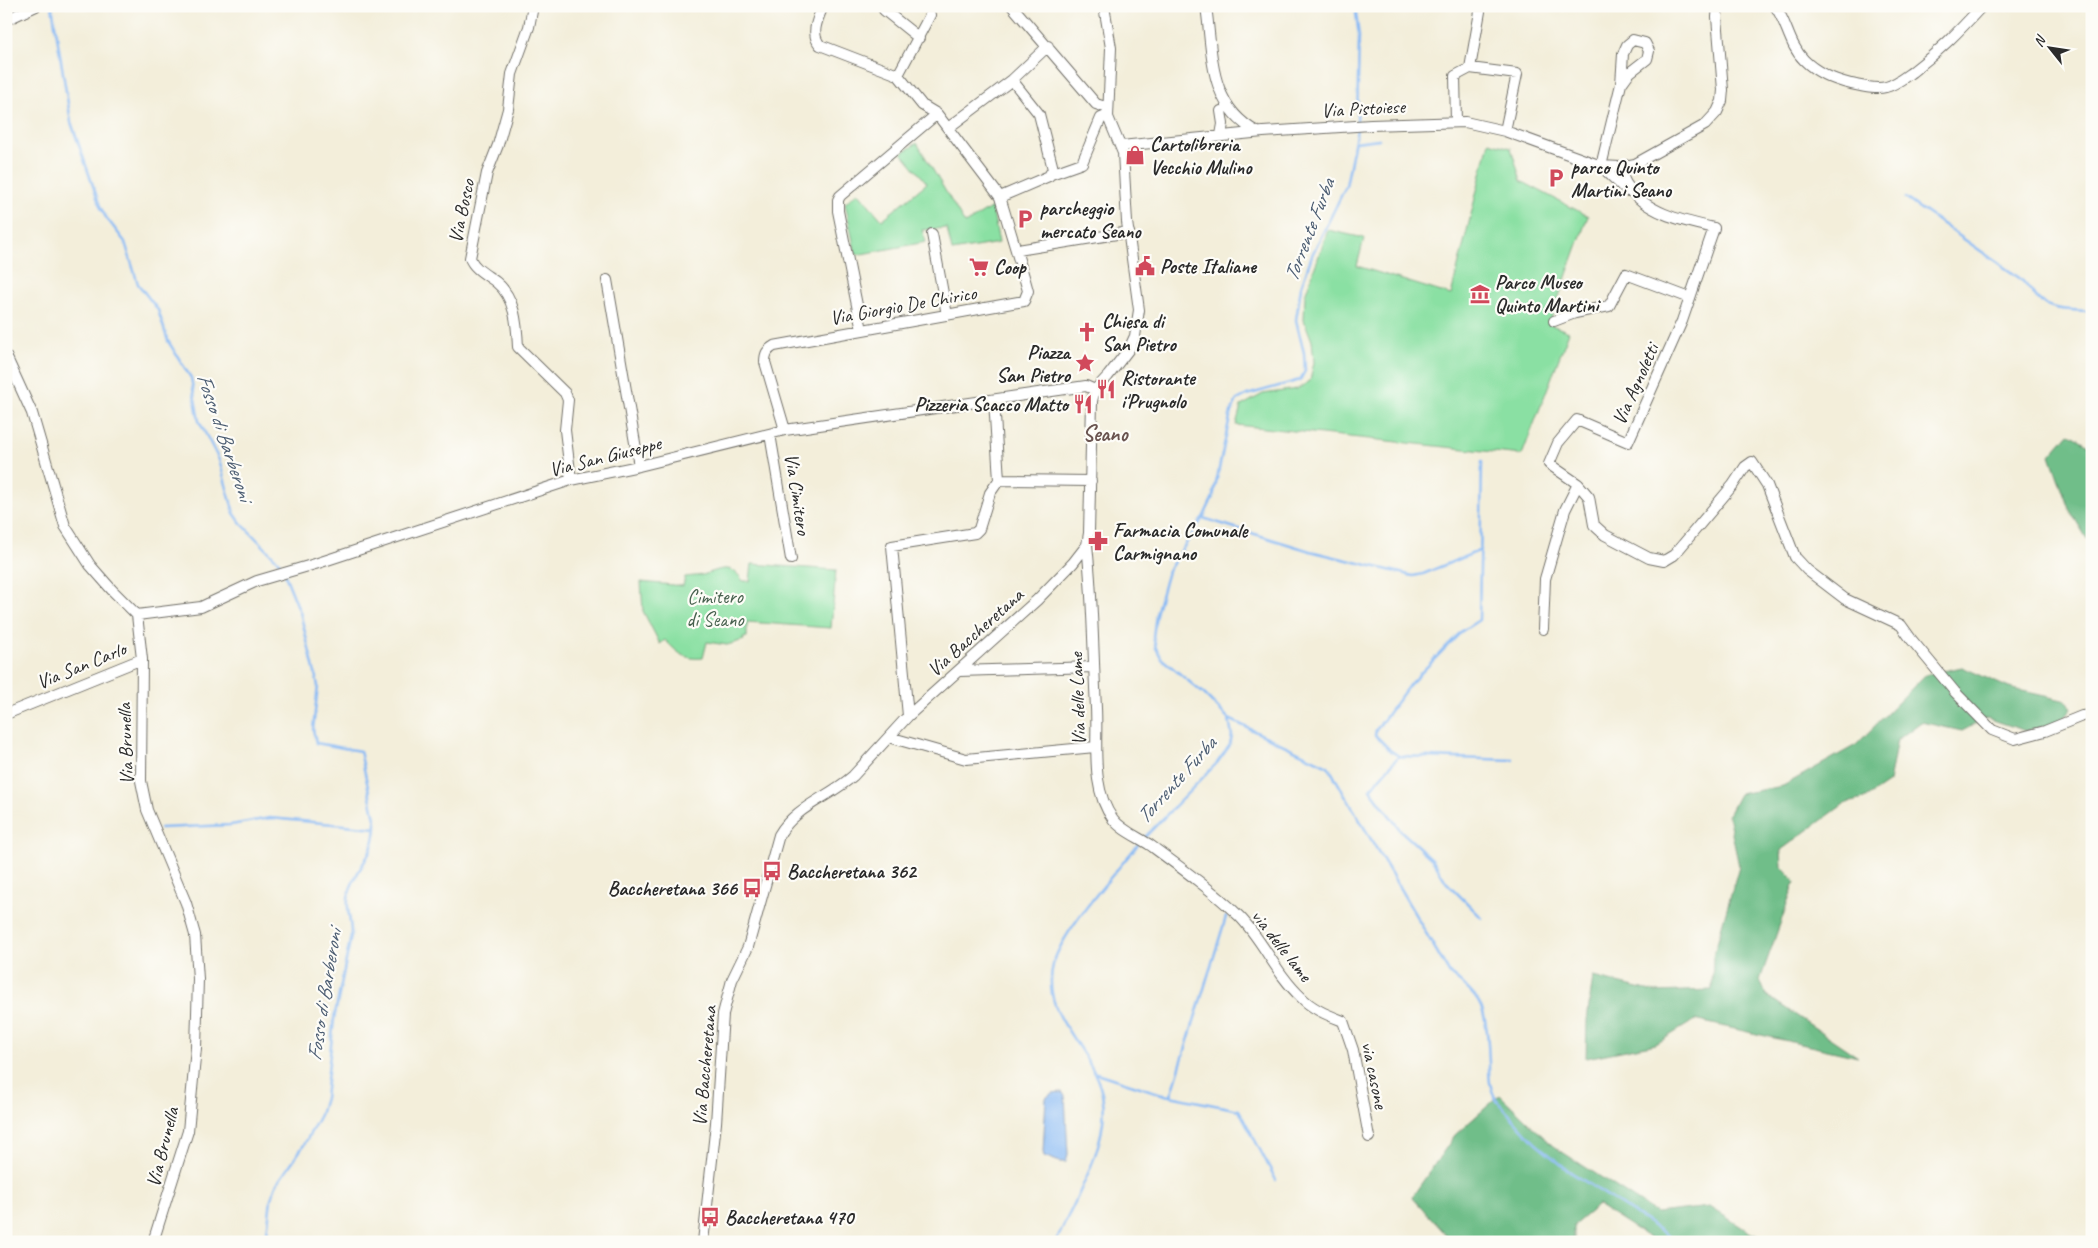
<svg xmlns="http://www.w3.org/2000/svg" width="2098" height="1248" font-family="Caveat,sans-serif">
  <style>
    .green { fill: #8ae0a3; stroke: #5a8667 }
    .forest { fill: #6fbe89; stroke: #4d745a }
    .water { fill: #88baf5; stroke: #5a7290 }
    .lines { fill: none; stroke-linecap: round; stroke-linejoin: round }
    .stream { stroke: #88baf5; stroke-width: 2.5 }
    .minor-casing { stroke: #716f68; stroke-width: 12 }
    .minor { stroke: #fff; stroke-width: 10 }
    .labels { text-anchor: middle; stroke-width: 4.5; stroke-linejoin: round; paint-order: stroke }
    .street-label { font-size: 20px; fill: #2b2b2b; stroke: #fdfcf7 }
    .poi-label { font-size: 20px; font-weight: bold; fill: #2b2b2b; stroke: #fdfcf7; text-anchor: start }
    .park-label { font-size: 20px; fill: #48614f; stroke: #fdfcf7 }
    .water-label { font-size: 21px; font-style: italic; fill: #4c5d72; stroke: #fdfcf7 }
    .quarter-label { font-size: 22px; font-weight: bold; fill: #6a5451; stroke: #fdfcf7 }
  </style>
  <rect width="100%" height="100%" fill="#fdfcf7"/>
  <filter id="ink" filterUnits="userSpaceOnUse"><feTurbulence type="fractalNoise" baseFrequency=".02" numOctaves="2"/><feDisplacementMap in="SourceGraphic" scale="10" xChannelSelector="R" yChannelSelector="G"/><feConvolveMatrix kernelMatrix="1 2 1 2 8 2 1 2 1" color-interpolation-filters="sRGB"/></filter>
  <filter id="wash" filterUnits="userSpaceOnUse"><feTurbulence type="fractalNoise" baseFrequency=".0096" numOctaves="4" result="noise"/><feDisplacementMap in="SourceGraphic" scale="20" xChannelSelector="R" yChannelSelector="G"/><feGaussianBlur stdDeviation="1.12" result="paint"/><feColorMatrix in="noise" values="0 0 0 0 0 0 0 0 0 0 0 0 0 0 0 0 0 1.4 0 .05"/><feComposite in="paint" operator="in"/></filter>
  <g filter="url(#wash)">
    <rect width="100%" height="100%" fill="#f3eeda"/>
    <!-- green -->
    <path class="green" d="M1489,142L1511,148L1521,181L1588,216L1549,324L1569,332L1522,455L1236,425L1241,406L1263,394L1297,389L1310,381L1314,362L1312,341L1304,320L1305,295L1328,230L1364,238L1357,266L1451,295Z
      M917,143L965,224L992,207L999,243L952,251L947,228L922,230L926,242L856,255L845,203L858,192L882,220L927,183L902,153Z
      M752,564L836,570L831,628L747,622V637L743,638L744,640L727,645L707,642L703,658C684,660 678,653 665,640L660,644L643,611L641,582L683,586L685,577C693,576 702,576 709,573C725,567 733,566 743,581H750Z"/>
    <!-- forest -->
    <path class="forest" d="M2069,433L2092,447V547L2069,509L2050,455Z
      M1962,667L2009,688L2067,701L2072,709L2061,722L2026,731L1987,718L1962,731L1921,722L1897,740L1889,782L1864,799L1844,804L1781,850L1782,867L1795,882L1760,980L1766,995L1858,1057L1695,1020L1656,1044L1586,1058L1587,1020L1593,977L1655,992L1712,990L1713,957L1739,866L1728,815L1739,794L1783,786L1856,745L1925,675Z
      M1500,1095L1553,1146L1656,1213L1710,1207L1751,1233L1773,1242H1656L1598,1205L1574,1225V1242H1453L1412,1197L1455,1135Z"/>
    <!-- water -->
    <path class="water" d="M1062,1092L1065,1096L1068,1155L1066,1162H1060L1044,1156L1043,1152L1046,1098L1052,1093Z"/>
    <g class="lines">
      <!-- stream -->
      <path class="stream" d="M52,6L71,122L100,206L105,216L125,242L138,284L158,310L168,341L191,378L199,421L219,460L234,513L241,523L279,562L282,570
        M1355,6L1359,36L1357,123
        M1355,142L1379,139
        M1905,198L2018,277C2026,283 2030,291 2037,298C2050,312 2074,310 2092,311
        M1482,462L1479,620L1462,631L1410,684L1376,730L1375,735L1391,751L1399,756L1513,760
        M1203,518L1310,551L1413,576L1423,574L1481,550
        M1229,719L1328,766L1450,974C1460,982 1471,990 1478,1001C1488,1017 1488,1044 1489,1063C1489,1077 1489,1088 1497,1101L1535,1143L1569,1171L1678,1242
        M1399,756L1370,789L1401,831L1433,860L1446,882L1482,918
        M160,828L231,825L270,818L376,828
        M1144,838L1217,763L1230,745L1232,736L1229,719L1204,694L1162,659L1156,648L1153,637L1156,614L1168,571L1204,516L1213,497L1231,412L1237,400L1247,395L1300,380L1305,371L1304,353L1296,320L1301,287L1312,255L1346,186L1357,129
        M1093,1072L1165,1095L1239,1110L1276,1180
        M1171,1096L1226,917
        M266,1242L271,1199L276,1185L304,1145L320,1115L325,1098L334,1019L351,936C352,921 344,905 350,890C359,863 376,855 376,823L360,751L316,743L313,729L318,686L300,612L285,575
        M1056,1242C1074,1201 1109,1145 1103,1100C1097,1051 1039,1019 1053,965C1061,931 1117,871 1140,842"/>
    </g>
  </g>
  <g filter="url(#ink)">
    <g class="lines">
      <defs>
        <path id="minor" d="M533,6L529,27L512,74L508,109L498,145L487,173L470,258C474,269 487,275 496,282C515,297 517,324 518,347L565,393L568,400L565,430L571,480
          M823,6C818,18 810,34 820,45L898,75L922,105L937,114
          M1012,6L1096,104L1108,108
          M1206,6C1213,55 1208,105 1257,132
          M1481,6L1470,68L1517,74L1505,131
          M1775,6C1787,22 1789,45 1804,60C1817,73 1834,80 1851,84C1862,86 1875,90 1886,87C1895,85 1905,77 1912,72C1940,51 1959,31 1982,6
          M884,10L919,38
          M6,20L36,6
          M898,75L930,15
          M1221,111L1223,124L1221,135
          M1456,122L1455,76L1470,68
          M948,128L1012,80L1048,46
          M1121,146L1263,132L1371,125L1465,122L1505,131L1601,166L1620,167L1635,164L1705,125L1717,112L1722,101L1723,90L1717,17L1718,6
          M1601,166L1621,84L1623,54L1627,45L1633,40L1645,43L1649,51L1647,59L1629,73L1621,84
          M1601,166L1627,191
          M1051,174L1082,163L1101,118L1108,115
          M1000,197L1049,176L1053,169L1039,114L1012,80
          M932,234L947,315
          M1018,250L1129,232
          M607,280L639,466
          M1554,321L1575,313L1609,306L1626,274L1690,298
          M6,356L32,413L65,526L90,565L112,590L137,615L142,659L141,781L147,810L186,903L195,935L198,979L196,1048L188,1131L153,1242
          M994,400L999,480
          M785,430L765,362C765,354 767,350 774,346L1024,301L1028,291L1025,280L1000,197L937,114L840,196L838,200V211L862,330
          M770,434L791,559
          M1578,484L1589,497L1594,525L1605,535L1649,558L1664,561L1674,555L1733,485L1745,467L1752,462L1767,485L1795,557L1807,570L1845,599L1901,625L1911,639L1955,692L1992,730L2015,739L2045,731L2082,716L2092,715
          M1087,545C1093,599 1093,654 1096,708C1098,743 1090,788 1113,819C1121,830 1138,837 1150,845C1180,867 1212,890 1239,916C1263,940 1276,974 1301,997C1312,1009 1328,1015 1343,1021L1353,1050L1369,1137
          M137,615L201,607L257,581L315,564L571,480L639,466L785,430L1086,386L1095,390
          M1543,629L1545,579L1565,510L1578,484L1549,464L1558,443L1577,420L1628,442L1682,321L1714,228C1683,221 1645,213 1627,185C1623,180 1622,173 1620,167
          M959,671L1094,667
          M6,714L142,659
          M908,716L892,546L975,533L979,529L990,493L999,480L1091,481
          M889,737L966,759L1095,747
          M703,1242L716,1123L723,1014L732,980L748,947L779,835C796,806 828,798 853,776L908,716L1037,600L1073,563L1087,545L1089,533L1092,401L1095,390L1108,376L1129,349L1135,336L1139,310L1127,222L1123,153L1108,117L1111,48L1104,6"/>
      </defs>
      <!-- minor casing -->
      <use href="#minor" class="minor-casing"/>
      <!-- minor -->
      <use href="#minor" class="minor"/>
    </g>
  </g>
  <!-- icons -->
  <defs>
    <symbol id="shop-bare" viewBox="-9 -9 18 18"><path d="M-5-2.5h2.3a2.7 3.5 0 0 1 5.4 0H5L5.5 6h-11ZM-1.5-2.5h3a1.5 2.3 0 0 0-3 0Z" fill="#d1495b" stroke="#fdfcf7" stroke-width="2.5" paint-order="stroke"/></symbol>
    <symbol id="parking-bare" viewBox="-9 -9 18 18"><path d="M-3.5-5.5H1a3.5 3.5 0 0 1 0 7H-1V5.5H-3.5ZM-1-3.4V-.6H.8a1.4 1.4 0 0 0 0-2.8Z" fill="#d1495b" stroke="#fdfcf7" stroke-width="2.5" paint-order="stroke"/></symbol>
    <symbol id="civic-bare" viewBox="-9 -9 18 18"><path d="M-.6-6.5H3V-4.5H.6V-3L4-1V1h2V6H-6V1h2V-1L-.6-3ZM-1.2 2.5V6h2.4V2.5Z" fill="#d1495b" stroke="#fdfcf7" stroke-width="2.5" paint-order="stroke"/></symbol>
    <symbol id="supermarket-bare" viewBox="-9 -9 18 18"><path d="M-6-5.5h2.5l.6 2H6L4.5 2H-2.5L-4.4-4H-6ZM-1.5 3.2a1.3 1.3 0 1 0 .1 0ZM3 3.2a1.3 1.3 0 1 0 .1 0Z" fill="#d1495b" stroke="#fdfcf7" stroke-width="2.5" paint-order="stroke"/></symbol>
    <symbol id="museum-bare" viewBox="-9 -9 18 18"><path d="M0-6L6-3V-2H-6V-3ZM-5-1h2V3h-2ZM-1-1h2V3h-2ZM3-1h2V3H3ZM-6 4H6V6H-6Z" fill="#d1495b" stroke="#fdfcf7" stroke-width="2.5" paint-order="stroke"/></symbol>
    <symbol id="church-bare" viewBox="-9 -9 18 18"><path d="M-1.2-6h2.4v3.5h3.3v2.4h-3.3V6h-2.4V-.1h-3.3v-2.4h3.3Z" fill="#d1495b" stroke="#fdfcf7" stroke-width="2.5" paint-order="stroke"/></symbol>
    <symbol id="sight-bare" viewBox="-9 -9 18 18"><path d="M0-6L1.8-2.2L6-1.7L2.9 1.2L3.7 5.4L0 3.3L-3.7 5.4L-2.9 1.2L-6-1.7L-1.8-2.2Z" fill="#d1495b" stroke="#fdfcf7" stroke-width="2.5" paint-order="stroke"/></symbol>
    <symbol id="restaurant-bare" viewBox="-9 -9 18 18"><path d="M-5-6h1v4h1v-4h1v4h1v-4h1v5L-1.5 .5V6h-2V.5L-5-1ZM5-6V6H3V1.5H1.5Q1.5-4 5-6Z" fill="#d1495b" stroke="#fdfcf7" stroke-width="2.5" paint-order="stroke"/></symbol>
    <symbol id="pharmacy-bare" viewBox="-9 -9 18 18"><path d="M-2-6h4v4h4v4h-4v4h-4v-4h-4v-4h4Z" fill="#d1495b" stroke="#fdfcf7" stroke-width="2.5" paint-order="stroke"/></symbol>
    <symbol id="bus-bare" viewBox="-9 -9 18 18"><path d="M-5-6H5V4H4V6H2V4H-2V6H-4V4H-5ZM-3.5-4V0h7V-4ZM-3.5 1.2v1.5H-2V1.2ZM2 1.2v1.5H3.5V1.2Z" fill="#d1495b" stroke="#fdfcf7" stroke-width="2.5" paint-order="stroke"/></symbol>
  </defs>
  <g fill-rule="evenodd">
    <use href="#shop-bare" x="1121" y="141" width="28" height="28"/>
    <use href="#parking-bare" x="1542" y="164" width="28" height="28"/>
    <use href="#parking-bare" x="1011" y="205" width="28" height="28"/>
    <use href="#civic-bare" x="1131" y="252" width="28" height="28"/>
    <use href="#supermarket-bare" x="965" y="253" width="28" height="28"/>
    <use href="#museum-bare" x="1466" y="280" width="28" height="28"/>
    <use href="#church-bare" x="1073" y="318" width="28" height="28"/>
    <use href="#sight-bare" x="1071" y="349" width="28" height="28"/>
    <use href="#restaurant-bare" x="1092" y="375" width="28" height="28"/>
    <use href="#restaurant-bare" x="1069" y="390" width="28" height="28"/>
    <use href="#pharmacy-bare" x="1084" y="527" width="28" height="28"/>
    <use href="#bus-bare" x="758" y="857" width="28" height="28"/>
    <use href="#bus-bare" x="738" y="874" width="28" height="28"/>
    <use href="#bus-bare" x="696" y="1203" width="28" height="28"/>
  </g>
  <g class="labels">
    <!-- street labels -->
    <g class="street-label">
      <text transform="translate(1363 108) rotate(-3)" y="7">Via Pistoiese</text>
      <text transform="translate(461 211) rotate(-78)" y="7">Via Bosco</text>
      <text transform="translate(903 305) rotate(-10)" y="7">Via Giorgio De Chirico</text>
      <text transform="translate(1635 384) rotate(-66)" y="7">Via Agnoletti</text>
      <text transform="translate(605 456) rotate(-14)" y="7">Via San Giuseppe</text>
      <text transform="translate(798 494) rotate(81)" y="7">Via Cimitero</text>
      <text transform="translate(975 632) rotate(-42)" y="7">Via Baccheretana</text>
      <text transform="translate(81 665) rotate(-22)" y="7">Via San Carlo</text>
      <text transform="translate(1077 699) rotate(-92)" y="7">Via delle Lame</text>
      <text transform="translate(125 744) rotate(-92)" y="7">Via Brunella</text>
      <text transform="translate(1282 945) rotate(52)" y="7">via delle lame</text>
      <text transform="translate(704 1066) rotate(-85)" y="7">Via Baccheretana</text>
      <text transform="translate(1375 1075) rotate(78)" y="7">via casone</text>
      <text transform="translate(162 1147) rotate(-76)" y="7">Via Brunella</text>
    </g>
    <!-- poi labels -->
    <g class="poi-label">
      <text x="1150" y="151">Cartolibreria<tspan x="1150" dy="23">Vecchio Mulino</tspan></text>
      <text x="1571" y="174">parco Quinto<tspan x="1571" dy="23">Martini Seano</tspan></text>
      <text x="1040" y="215">parcheggio<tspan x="1040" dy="23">mercato Seano</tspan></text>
      <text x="1160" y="273">Poste Italiane</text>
      <text x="994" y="274">Coop</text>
      <text x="1495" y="289">Parco Museo<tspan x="1495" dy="23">Quinto Martini</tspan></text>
      <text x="1102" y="328">Chiesa di<tspan x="1102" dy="23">San Pietro</tspan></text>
      <text x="1070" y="359" text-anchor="end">Piazza<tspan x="1070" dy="23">San Pietro</tspan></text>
      <text x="1121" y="385">Ristorante<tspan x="1121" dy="23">i'Prugnolo</tspan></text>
      <text x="1068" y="411" text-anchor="end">Pizzeria Scacco Matto</text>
      <text x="1113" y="537">Farmacia Comunale<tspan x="1113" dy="23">Carmignano</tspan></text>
      <text x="787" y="878">Baccheretana 362</text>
      <text x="737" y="895" text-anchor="end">Baccheretana 366</text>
      <text x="725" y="1224">Baccheretana 470</text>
    </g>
    <!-- park labels -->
    <g class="park-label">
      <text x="715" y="603">Cimitero<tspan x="715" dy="23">di Seano</tspan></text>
    </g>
    <!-- water labels -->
    <g class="water-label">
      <text transform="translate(1309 230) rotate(-69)" y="7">Torrente Furba</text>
      <text transform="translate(225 437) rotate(71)" y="7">Fosso di Barberoni</text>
      <text transform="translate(1176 780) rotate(-48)" y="7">Torrente Furba</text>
      <text transform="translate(324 995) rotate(-81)" y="7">Fosso di Barberoni</text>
    </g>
    <!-- quarter labels -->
    <g class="quarter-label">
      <text x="1105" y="441">Seano</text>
    </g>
  </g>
  <!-- margin -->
  <rect width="2098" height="1248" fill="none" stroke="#fdfcf7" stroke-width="25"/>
  <!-- north arrow -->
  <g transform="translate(2050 48) rotate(300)" stroke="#fdfcf7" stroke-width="4" paint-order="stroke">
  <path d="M0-4L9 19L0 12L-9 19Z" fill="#2b2b2b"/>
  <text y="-8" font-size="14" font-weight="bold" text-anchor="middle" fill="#2b2b2b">N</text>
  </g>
</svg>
